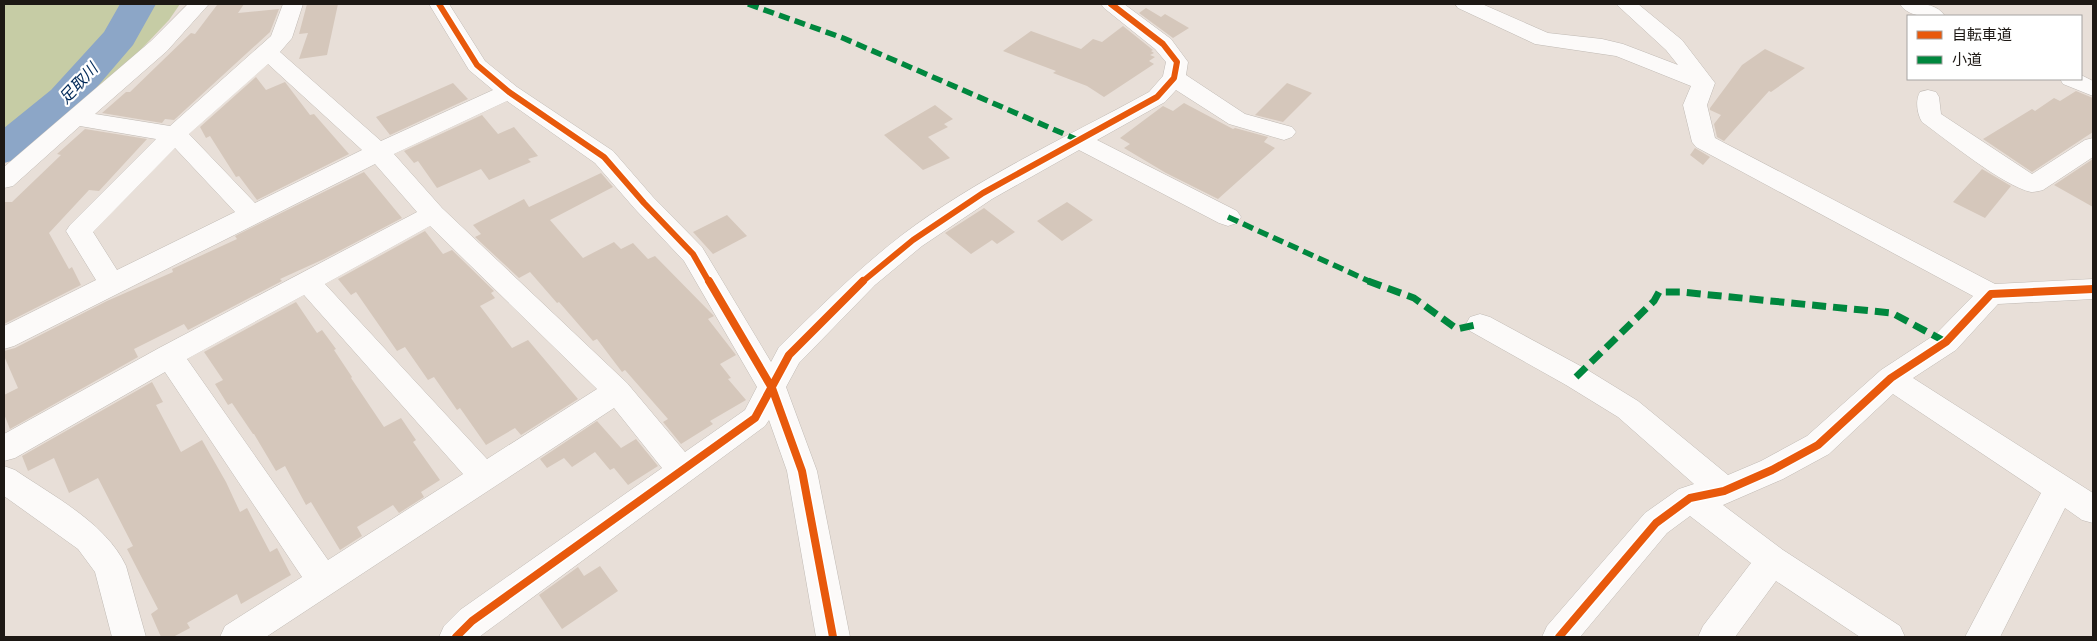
<svg xmlns="http://www.w3.org/2000/svg" width="2097" height="641" font-family="'PT Sans Narrow','Noto Sans JP',sans-serif">
  <style>
    .forest { fill: #c6cca5 }
    .lines { fill: none; stroke-linecap: round; stroke-linejoin: round }
    .river { fill: #8ca6c7; fill-rule: evenodd }
    .building { fill: #d5c7bb }
    .street-casing { stroke: #c0bab4; stroke-width: 1 }
    .street { fill: #fcfaf9; fill-rule: evenodd }
    .quiet-far1 { stroke: #00873e; stroke-width: 5.5; stroke-dasharray: 11 5.5; stroke-linecap: butt }
    .quiet { stroke: #00873e; stroke-width: 7; stroke-dasharray: 14 7; stroke-linecap: butt }
    .cycleway-far1-casing { stroke: #fff; stroke-width: 9 }
    .cycleway-casing { stroke: #fff; stroke-width: 11 }
    .cycleway-far1 { stroke: #e8590c; stroke-width: 6 }
    .cycleway { stroke: #e8590c; stroke-width: 8 }
    .labels { text-anchor: middle; stroke-width: 4.5; stroke-linejoin: round; paint-order: stroke }
    .water-label { font-size: 16px; font-style: italic; fill: #002958; stroke: #fff }
  </style>
  <rect width="100%" height="100%" fill="#e8dfd8"/>
  <!-- forest -->
  <path class="forest" d="M4,4H180L169,20L128,63L47,134L4,162Z"/>
  <g class="lines">
    <!-- river -->
    <path class="river" d="M120,4H156L133,45L79,108L19,159L4,163V128L51,90L104,32Z"/>
  </g>
  <!-- building -->
  <path class="building" d="M244,4L238,13L279,9L270,32L174,120L165,119L162,123L102,113L126,92H130L191,33L195,34L217,5Z
    M307,4H338L327,55L299,59L308,33L299,34Z
    M1146,8L1161,17L1165,14L1189,28L1173,38L1139,13Z
    M1123,26L1153,50L1151,51L1154,53L1150,55L1155,57L1149,61L1154,64L1104,97L1087,86L1053,73L1056,71L1003,51L1031,31L1081,49L1093,39L1102,42Z
    M1765,49L1805,68L1771,92L1769,91L1724,141L1717,137L1714,124L1721,115L1710,110V108L1742,65Z
    M256,77L266,90L285,82L310,115L314,114L349,154L257,200L239,176L236,177L210,136L206,138L200,127Z
    M453,83L468,99L390,135L376,117Z
    M1287,83L1312,93L1283,122L1255,115Z
    M2076,91L2093,98V132L2032,172L1983,139L2032,109L2035,111L2054,98L2060,101Z
    M1184,103L1233,129L1235,128L1268,137L1264,142L1275,148L1218,199L1166,173L1124,148L1130,144L1120,138L1163,106L1173,111Z
    M935,105L953,119L944,124L948,127L928,137L950,158L923,170L884,135Z
    M482,115L498,134L514,127L538,156L528,159L531,162L489,180L481,169L437,188L418,161L414,163L404,151Z
    M85,129L147,139L99,191L89,190L49,233L69,269L72,267L81,285L4,324V202H12L61,155L57,154Z
    M1695,148L1710,157L1703,165L1690,155Z
    M2093,159V207L2054,185Z
    M1982,169L2011,186L1985,218L1953,202Z
    M364,172L402,218L324,259L280,279L282,281L188,330L184,324L134,349L138,357L10,429L4,414V395L18,388L4,356V351L15,348L107,301L173,272L172,269L237,239L235,236Z
    M601,173L613,187L550,220L583,258L614,242L621,249L633,243L648,259L655,256L714,316L708,319L736,355L720,364L731,378L728,379L746,400L710,421L713,424L681,444L663,422L668,419L625,370L622,372L597,339L593,341L559,302L557,303L530,272L519,278L475,237L481,234L473,225L524,199L529,207Z
    M1067,202L1093,220L1062,241L1037,221Z
    M984,208L1015,232L997,244L992,240L971,254L945,233Z
    M727,215L747,236L713,254L693,232Z
    M425,231L443,254L452,250L494,291L491,293L495,298L480,306L512,348L528,340L578,399L521,435L515,428L486,445L460,408L457,410L434,377L428,380L405,347L397,351L356,292L351,295L338,279Z
    M296,302L317,333L322,330L336,349L334,350L352,377L351,378L384,427L401,418L416,440L413,442L440,480L421,492L424,497L399,513L393,505L357,527L362,536L340,550L311,502L306,505L285,466L276,471L254,434H253L232,403L228,405L215,384L223,380L204,352Z
    M152,382L163,402L156,405L181,452L202,440L226,482L240,512L247,508L270,552L277,548L291,575L241,604L237,594L187,623L190,628L173,637H161L151,614L158,609L127,549L133,546L98,478L69,493L54,458L28,471L22,456Z
    M597,421L621,448L636,439L658,466L628,485L614,468L610,470L595,452L572,467L564,458L547,468L540,459Z
    M600,566L618,591L562,629L539,595L578,567L584,576Z"/>
  <g class="lines">
    <defs>
      <path id="street" d="M188,4H209L167,51L95,114L170,126L271,36L283,4H303L292,38L280,52L381,141L493,90L469,70L429,4H449L485,61L517,87L613,151L653,197L702,247L771,362L779,347C819,308 858,269 902,235C977,178 1067,137 1149,92L1163,76L1166,62L1155,49L1104,8L1101,4H1124L1171,39L1188,62L1186,75L1245,114L1292,127L1296,132L1292,137L1284,140L1229,124L1176,90L1165,102L1097,140L1237,211L1241,217L1237,223L1228,226L1219,223L1079,150L992,199L922,246L875,285L799,363L786,387L817,471L850,637H816L787,471L769,420L765,426L479,637H439L444,626L460,610L662,468L614,408L266,637H220L225,626L302,577L165,372L15,458L4,461V434L159,348L417,212L375,164L14,346L4,349V326L96,280L66,231L70,225L156,139L80,126L13,186L4,188V167L151,41ZM268,64L362,150L255,203L189,134ZM507,101L595,163L635,209L684,261L757,387L745,410L685,452L627,383L442,208L394,154ZM175,148L235,212L117,270L93,232ZM430,226L597,389L487,459L325,284ZM304,295L463,474L328,560L187,359Z
        M1455,4H1482L1548,33L1602,39L1623,44L1678,65L1666,50L1616,4H1638L1682,40L1715,83L1707,105L1715,138L1995,284L2093,279V299L1998,304L1956,350L1913,378L2093,493V523L2082,520L2065,508L2000,637H1965L2041,493L1893,394L1829,454L1783,479L1723,505L1783,550L1900,626L1905,637H1860L1776,581L1735,637H1698L1703,626L1751,563L1690,516L1667,533L1580,637H1542L1547,626L1645,513L1679,489L1694,484L1618,417L1566,385L1470,331L1466,324L1470,317L1480,314L1490,317L1586,369L1638,401L1728,475L1761,461L1807,436L1881,370L1936,334L1973,296L1696,147L1692,142L1683,105L1691,86L1616,56L1535,44L1458,8Z
        M1900,4C1915,4 1935,1 1945,16C1930,17 1908,18 1900,4Z
        M2081,75L2093,81V96L2063,84L2060,79H2081Z
        M1928,90L1936,92L1939,97L1941,114L2032,174L2085,140L2093,138V157L2043,190C2039,191 2035,192 2031,192C2003,186 1947,140 1922,122C1917,114 1915,100 1920,92Z
        M4,466L15,470C53,496 106,523 126,566L146,637H112L95,572L78,549L4,496Z"/>
    </defs>
    <!-- street casing -->
    <use href="#street" class="street-casing"/>
    <!-- street -->
    <use href="#street" class="street"/>
    <!-- quiet-far1 -->
    <path class="quiet-far1" d="M748,4L843,38L1078,140
      M1228,217L1371,282"/>
    <!-- quiet -->
    <path class="quiet" d="M1368,281L1414,298L1457,329L1480,324
      M1576,377L1654,301L1659,292H1681L1892,313L1946,342"/>
    <defs>
      <path id="cycleway-far1" d="M439,4L477,65L509,92L604,157L644,203L693,254L709,282
        M862,282L913,240L983,193L1157,97L1174,78L1177,62L1163,44L1111,4"/>
      <path id="cycleway" d="M709,281L772,388L802,471L833,637
        M456,637L472,621L755,418L789,355L863,281
        M1559,637L1656,523L1690,498L1724,491L1772,470L1818,445L1891,378L1946,342L1991,294L2093,289"/>
    </defs>
    <!-- cycleway-far1 casing -->
    <use href="#cycleway-far1" class="cycleway-far1-casing"/>
    <!-- cycleway casing -->
    <use href="#cycleway" class="cycleway-casing"/>
    <!-- cycleway-far1 -->
    <use href="#cycleway-far1" class="cycleway-far1"/>
    <!-- cycleway -->
    <use href="#cycleway" class="cycleway"/>
  </g>
  <g class="labels">
    <!-- water labels -->
    <g class="water-label">
      <text transform="translate(78 83) rotate(-47)" y="6">足取川</text>
    </g>
  </g>
  <!-- border -->
  <rect width="2097" height="641" fill="none" stroke="#1d1814" stroke-width="10"/>
  <!-- legend -->
  <rect x="1907" y="15" width="175" height="65" fill="#ffffff" stroke="#a5a3a1"/>
  <rect x="1917" y="31" width="25" height="8" fill="#e8590c" stroke="#a5a3a1"/>
  <text x="1952" y="40" font-size="15" fill="#1d1814">自転車道</text>
  <rect x="1917" y="56" width="25" height="8" fill="#00873e" stroke="#a5a3a1"/>
  <text x="1952" y="65" font-size="15" fill="#1d1814">小道</text>
</svg>
